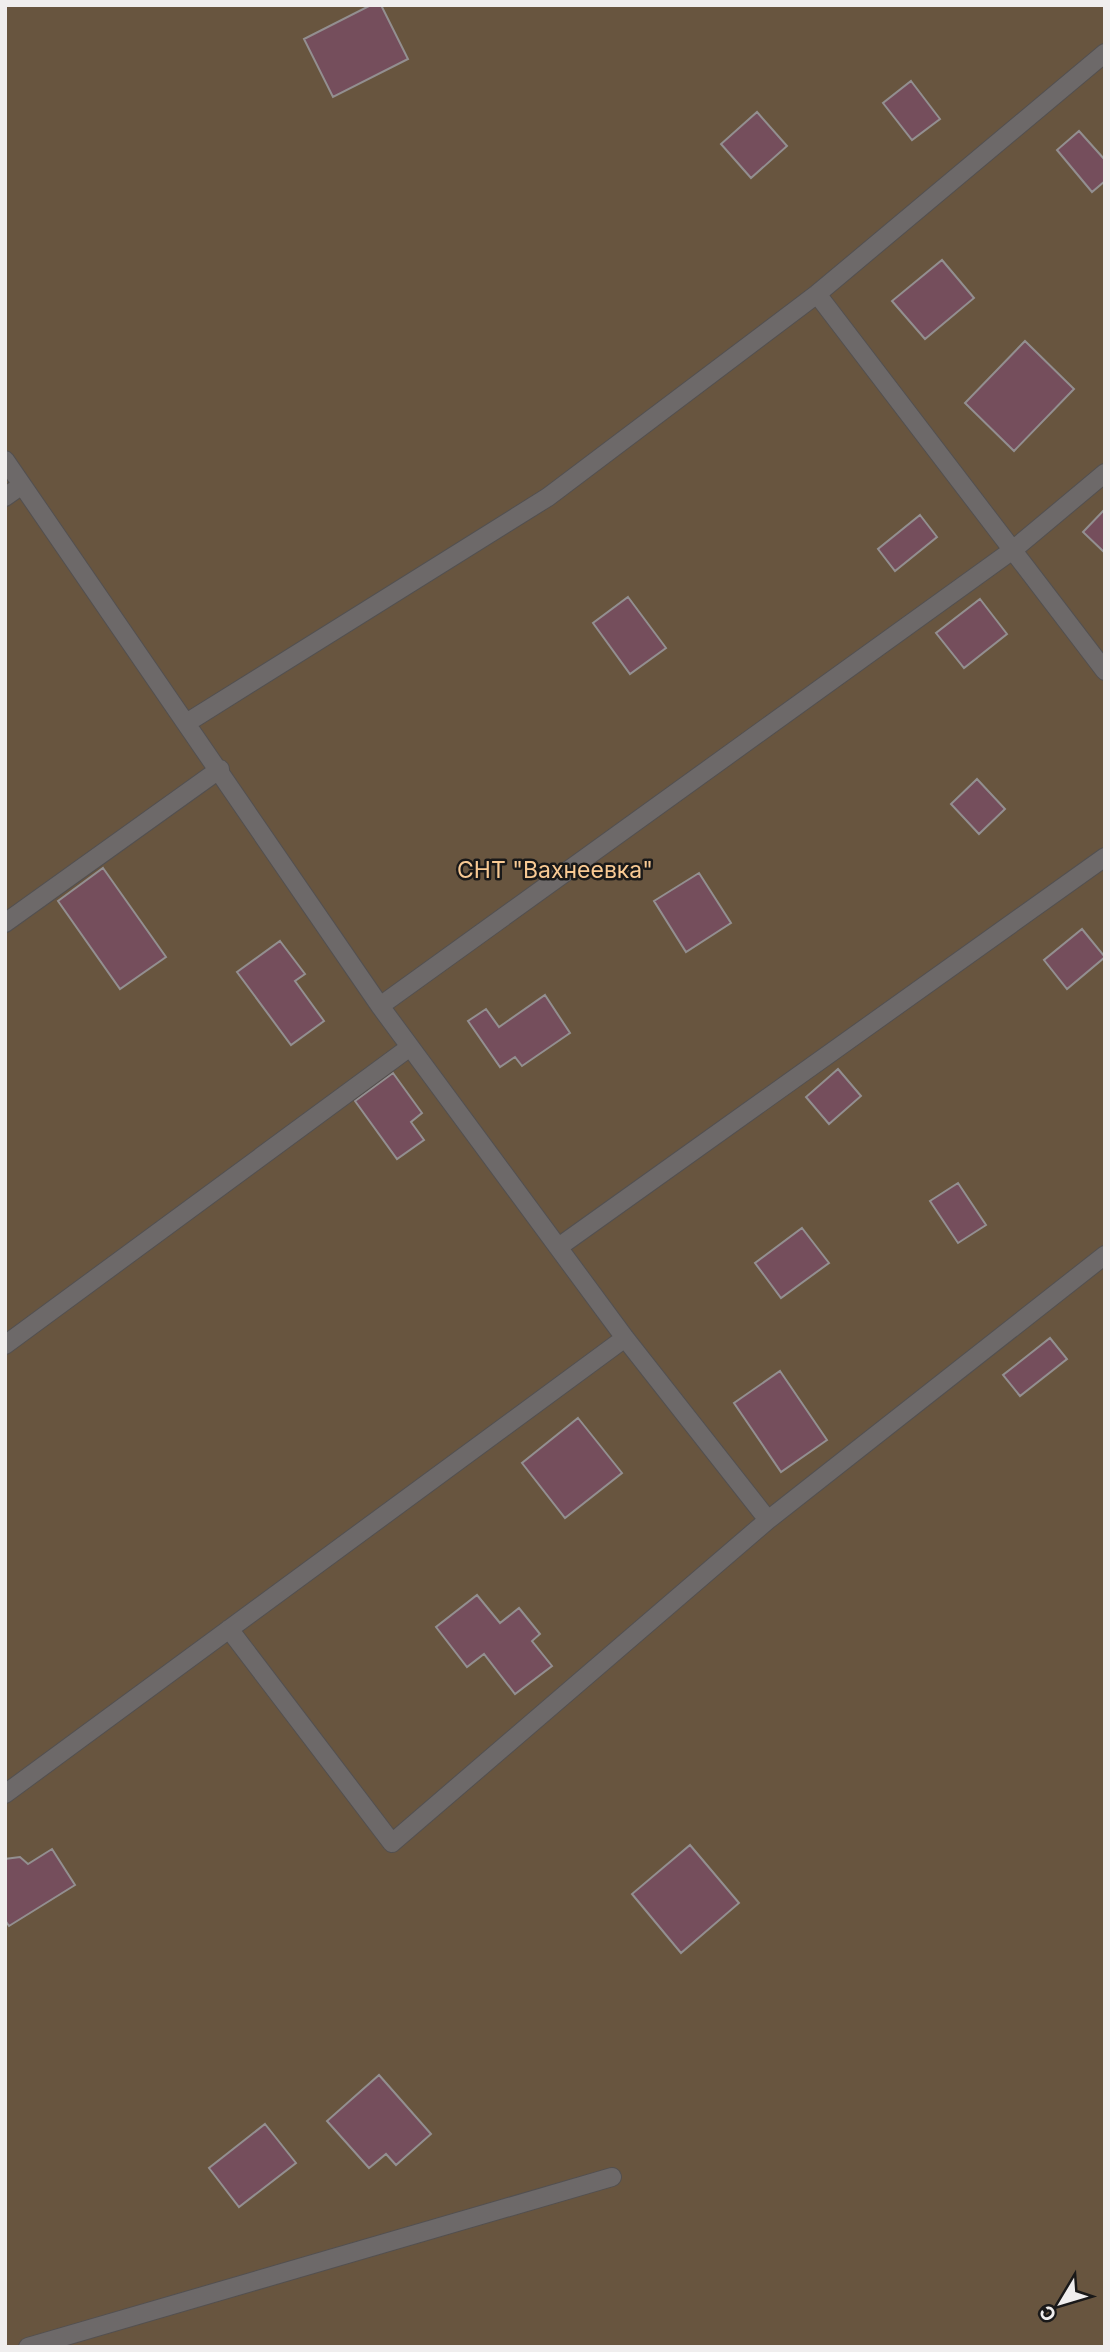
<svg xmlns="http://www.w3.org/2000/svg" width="1110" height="2352" font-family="Inter,sans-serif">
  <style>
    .green { fill: #68553f }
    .building { fill: #754e5c; stroke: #938f90; stroke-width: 2 }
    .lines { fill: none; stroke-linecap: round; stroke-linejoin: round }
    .minor-casing { stroke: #535050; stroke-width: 20 }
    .minor { stroke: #6d6969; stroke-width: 18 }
    .labels { text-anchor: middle; stroke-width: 5; stroke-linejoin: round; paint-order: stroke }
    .park-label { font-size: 23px; fill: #f9ca94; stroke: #1a1919 }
  </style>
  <rect width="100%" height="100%" fill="#343030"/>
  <!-- green -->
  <path class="green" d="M5,5H1105V2347H5Z"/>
  <!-- building -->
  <path class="building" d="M371,5H381L408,59L333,97L304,39Z
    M911,81L940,119L912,140L883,103Z
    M757,112L787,146L751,178L721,144Z
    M1079,131L1105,160V181L1092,192L1057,150Z
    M942,260L974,298L925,339L892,301Z
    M1025,341L1074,389L1014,451L965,403Z
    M1105,509V551L1104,552L1083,532Z
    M920,515L937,537L895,571L878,549Z
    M628,597L666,648L630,674L593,623Z
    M980,599L1007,634L964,668L936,633Z
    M977,779L1005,809L979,834L951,804Z
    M103,868L166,957L120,989L58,901Z
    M699,873L731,923L686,952L654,901Z
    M1082,929L1105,957L1067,989L1044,960Z
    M280,941L305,974L295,981L324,1021L291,1045L237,972Z
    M545,995L570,1033L522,1066L515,1057L500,1067L468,1021L486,1009L499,1027Z
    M838,1069L861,1096L829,1124L806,1097Z
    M393,1073L422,1113L411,1122L424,1140L397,1159L355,1101Z
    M958,1183L986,1225L958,1243L930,1201Z
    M802,1228L829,1263L781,1298L755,1263Z
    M1050,1338L1067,1359L1020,1396L1003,1375Z
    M780,1371L827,1440L781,1472L734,1403Z
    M578,1418L622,1473L565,1518L522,1463Z
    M477,1595L500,1623L519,1608L540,1634L532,1641L552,1666L515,1694L484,1654L467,1667L436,1627Z
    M690,1845L739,1903L681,1953L632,1894Z
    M52,1849L75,1885L9,1926L5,1920V1859L20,1857L28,1864Z
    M379,2075L431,2134L396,2165L386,2154L369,2168L327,2121Z
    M265,2124L296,2163L239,2207L209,2168Z"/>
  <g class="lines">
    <defs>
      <path id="minor" d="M817,294L1105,671
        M5,460L380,1006L625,1338L768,1520
        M5,497L22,485
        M188,722L548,497L817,294L1105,53
        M5,923L220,769
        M380,1006L1014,549L1105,473
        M560,1246L1105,857
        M5,1345L410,1047
        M229,1629L392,1843L768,1520L1105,1255
        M5,1794L625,1338
        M28,2347L612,2177"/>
    </defs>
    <!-- minor casing -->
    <use href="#minor" class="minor-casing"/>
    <!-- minor -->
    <use href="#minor" class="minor"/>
  </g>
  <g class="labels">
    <!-- park labels -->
    <g class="park-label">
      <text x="555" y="878">СНТ "Вахнеевка"</text>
    </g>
  </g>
  <!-- border -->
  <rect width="1110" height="2352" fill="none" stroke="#f0eeee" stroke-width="14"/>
  <!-- north arrow -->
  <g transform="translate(1061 2303) rotate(232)" stroke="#1a1919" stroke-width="5" paint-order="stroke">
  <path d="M0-5L12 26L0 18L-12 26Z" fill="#f0eeee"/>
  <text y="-10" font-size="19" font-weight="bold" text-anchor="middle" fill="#f0eeee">С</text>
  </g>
</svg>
